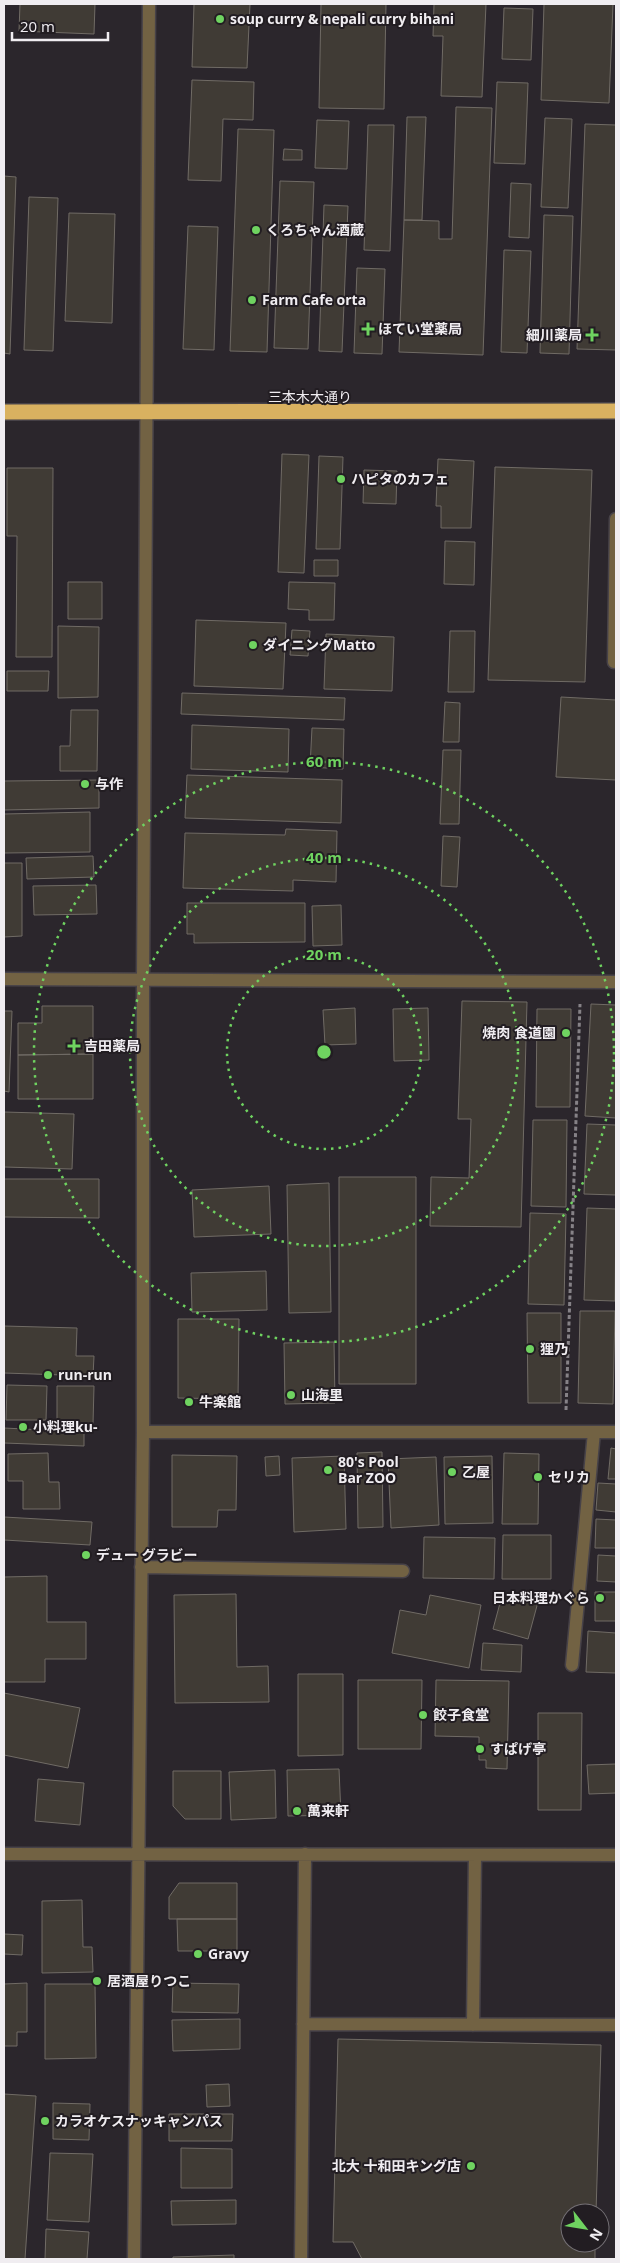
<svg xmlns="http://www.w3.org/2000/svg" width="620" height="2263" font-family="'Open Sans','Noto Sans JP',sans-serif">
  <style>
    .building { fill: #403b35; stroke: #706b65 }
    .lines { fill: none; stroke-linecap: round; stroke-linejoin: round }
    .minor-casing { stroke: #474248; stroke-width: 15 }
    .highway-casing { stroke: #474248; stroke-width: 18 }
    .path { stroke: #868287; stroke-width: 3; stroke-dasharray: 4 2.5; stroke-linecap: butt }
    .minor { stroke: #726243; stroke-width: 12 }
    .highway { stroke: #d9b160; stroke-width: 15 }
    .ring { fill: none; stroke: #6fd360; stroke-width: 2.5; stroke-dasharray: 2.5 5 }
    .poi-dot { fill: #6fd360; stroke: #221d22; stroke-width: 2 }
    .labels { text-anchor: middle; stroke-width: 4; stroke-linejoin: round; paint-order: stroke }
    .poi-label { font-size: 14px; font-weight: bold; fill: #f0edf1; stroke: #221d22; text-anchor: start }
    .street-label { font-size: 14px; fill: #f0edf1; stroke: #221d22 }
    .centre { fill: #6fd360; stroke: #221d22; stroke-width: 2.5 }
    .ring-label { font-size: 15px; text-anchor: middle; font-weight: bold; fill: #6fd360; stroke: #221d22; stroke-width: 4; stroke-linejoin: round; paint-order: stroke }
  </style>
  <rect width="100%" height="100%" fill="#2b262c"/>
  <!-- building -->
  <path class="building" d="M20,4H95L94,34L19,31Z
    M194,4H250L247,68L192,67Z
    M321,4H386L384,109L319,108Z
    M434,4H486L482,97L441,96L443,36H433Z
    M544,4H613L609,103L541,100Z
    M504,8L533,9L531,60L502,59Z
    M192,80L254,82L253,120L223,119L221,181L188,180Z
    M497,82L528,83L525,164L494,163Z
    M456,107L492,108L483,355L399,352L404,220L439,221V239H452Z
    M407,117H426L422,220H404Z
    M545,118L572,119L568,208L541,207Z
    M317,120L349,121L347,169L315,168Z
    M585,124L616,125V350L577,349Z
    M368,125H394L390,251L364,250Z
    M238,129L274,130L267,352L230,351Z
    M284,149L302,150V160H283Z
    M4,176L16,177L10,354L4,353Z
    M280,181L314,182L308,349L274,348Z
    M511,183L531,184L529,238L509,237Z
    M29,197L58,198L53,351L24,350Z
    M324,205L348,206L342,352L319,351Z
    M69,213L115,214L112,323L65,321Z
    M544,215L573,216L569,354L540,353Z
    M188,226L218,227L214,350L183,349Z
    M504,250L531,251L527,353L501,352Z
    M357,268L385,269L382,354L354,353Z
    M282,454L309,455L304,573L278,572Z
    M319,456L343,457L340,549H316Z
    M438,459L474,461L471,528H441V506H436Z
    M495,467L592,470L585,682L488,680Z
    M7,468H53L52,657H16L17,536H7Z
    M364,470L397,471L396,504L363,503Z
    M445,541L475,542L474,585L444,584Z
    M314,560H338V576H314Z
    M68,582H102V619H68Z
    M289,582L335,583L334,620H309V610L288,609Z
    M196,620L286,623L283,689L194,686Z
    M58,626L99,627L98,697L58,698Z
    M292,630L310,631L308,656L290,655Z
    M450,631H475L474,692H448Z
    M326,634L394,637L392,691L324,689Z
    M7,671H49L48,691H7Z
    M182,693L345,698L344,720L181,714Z
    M561,697L616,700V780L556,777Z
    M445,702L460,703L459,742H443Z
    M71,710H98L97,771H60V746H70Z
    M192,725L289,729L288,772L191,769Z
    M312,728L344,729L343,769L310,767Z
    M443,750H461L459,824H440Z
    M187,775L342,780L341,823L185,818Z
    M99,780V808L4,810V781Z
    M90,812V852L4,853V814Z
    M286,829L337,831L336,882L293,880V891L183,888L185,833L285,835Z
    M443,836L460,837L457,887L441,886Z
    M93,856L94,877L27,879L26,858Z
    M4,863H22V936L4,937Z
    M96,885L97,914L34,915L33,886Z
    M187,903H305V942L194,943V934H187Z
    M341,905L342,945L313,946L312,906Z
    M462,1001L527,1002L521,1227L430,1226L431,1177L469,1178L471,1119H458Z
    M591,1004L616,1005V1118L585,1116Z
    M42,1006H93V1054L18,1055V1023H42Z
    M355,1008L356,1044L325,1045L323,1010Z
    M428,1008L429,1060L394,1061L393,1009Z
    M537,1009H571L570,1107H536Z
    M4,1011H12L9,1092L4,1091Z
    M93,1054V1099H18V1055Z
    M4,1112L74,1114L72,1169L4,1167Z
    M533,1120H567L566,1207L531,1206Z
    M587,1124L616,1125V1195L584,1194Z
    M339,1177H416V1384H339Z
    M4,1179H99V1218L4,1217Z
    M329,1183L331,1312L289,1313L287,1185Z
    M269,1186L271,1234L194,1237L192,1190Z
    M587,1208L616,1209L615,1301L584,1300Z
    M530,1213L566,1214L564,1305L528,1304Z
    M266,1271L267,1310L192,1312L191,1273Z
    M580,1311H615L613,1404L578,1403Z
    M527,1313H561V1403H528Z
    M178,1319H239L238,1399L178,1398Z
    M4,1326L77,1328L76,1356H94L93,1376L4,1373Z
    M334,1342L335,1403L285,1404L284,1343Z
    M7,1385L47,1386L46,1420H6Z
    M57,1386H94L93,1424H57Z
    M4,1428L84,1432V1446L4,1443Z
    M611,1448L616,1449V1479H608Z
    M382,1452L383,1527L358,1528L357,1453Z
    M48,1453L49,1482H59L60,1509H23V1481H8V1454Z
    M504,1453L539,1454L538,1524H502Z
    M172,1455L237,1456L236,1510H218L217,1527H172Z
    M279,1456L280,1475L266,1476L265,1457Z
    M344,1456L346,1529L294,1532L292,1458Z
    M492,1456L493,1523L445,1524L444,1457Z
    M436,1457L439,1525L391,1528L388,1459Z
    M598,1483L616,1484V1512L596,1510Z
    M4,1517L92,1522L90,1545L4,1540Z
    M596,1519L616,1520V1548H595Z
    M503,1535H551V1579H502Z
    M424,1537L495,1538L494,1579L423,1578Z
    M598,1555L616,1556V1582L597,1581Z
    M47,1576V1622H86V1659H45V1682H4V1577Z
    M503,1592L538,1602L528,1639L493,1629Z
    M595,1592H616V1621H595Z
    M236,1594L237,1667L268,1666L269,1702L175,1703L174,1595Z
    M430,1595L481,1605L469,1668L392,1653L400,1610L426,1615Z
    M588,1631L616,1633V1673L586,1672Z
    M483,1643L522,1645L521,1672L481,1670Z
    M298,1674H343V1755L298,1756Z
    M358,1680H422L421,1749H358Z
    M436,1680L509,1681L507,1769L486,1768V1760H479V1737L435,1736Z
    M4,1693L80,1708L68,1768L4,1755Z
    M538,1713H582L581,1810H538Z
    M616,1764V1793L589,1794L587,1765Z
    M339,1769L341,1815L288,1816L287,1770Z
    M275,1770L276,1818L231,1820L229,1772Z
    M173,1771H221V1819H185L173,1806Z
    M38,1779L84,1783L80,1825L35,1821Z
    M179,1883H237V1919H169V1897Z
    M82,1900L83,1947H92L93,1972L42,1973V1901Z
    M177,1919H237V1951H178Z
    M4,1934L23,1935L22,1955L4,1954Z
    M27,1983V2032H17V2046H4V1984Z
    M173,1983L239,1984L238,2013L172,2012Z
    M45,1984H95L96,2058L45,2059Z
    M240,2019V2049L173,2051L172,2020Z
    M338,2039L601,2045L596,2213H570V2243H595V2259H362L353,2242H333Z
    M229,2084L230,2106L207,2107L206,2085Z
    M4,2094L36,2096L25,2259H4Z
    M53,2103L90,2104L89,2140L53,2139Z
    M169,2114H233L232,2141H169Z
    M181,2148L232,2149V2188H181Z
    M50,2153L93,2154L89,2222L47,2220Z
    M236,2200V2224L172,2225L171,2201Z
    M46,2229L89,2232L87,2259H45Z
    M234,2255V2259H173V2257Z"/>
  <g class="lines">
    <defs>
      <path id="minor" d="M614,662L616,519
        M4,979L616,982
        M143,1432H616
        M141,1567L403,1571
        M572,1665L594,1432
        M4,1854L616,1855
        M303,2024L616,2025
        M473,2025L475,1855
        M301,2258L305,1854
        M134,2259L143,1432V979L149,4"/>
      <path id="highway" d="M4,412L616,411"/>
    </defs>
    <!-- minor casing -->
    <use href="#minor" class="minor-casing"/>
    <!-- highway casing -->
    <use href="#highway" class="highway-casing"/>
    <!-- path -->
    <path class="path" d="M566,1410L580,1004"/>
    <!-- minor -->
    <use href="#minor" class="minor"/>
    <!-- highway -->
    <use href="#highway" class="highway"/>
  </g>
  <!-- distance rings -->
  <g class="ring">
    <circle cx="324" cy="1052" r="97"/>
    <circle cx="324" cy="1052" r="194"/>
    <circle cx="324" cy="1052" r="290"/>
  </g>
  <!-- markers -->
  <g class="poi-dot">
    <circle cx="220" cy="19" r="5"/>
    <circle cx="256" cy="230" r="5"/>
    <circle cx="252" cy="300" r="5"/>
    <path d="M365.5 321.5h5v5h5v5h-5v5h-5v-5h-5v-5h5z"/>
    <path d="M589.5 327.5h5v5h5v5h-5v5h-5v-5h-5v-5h5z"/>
    <circle cx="341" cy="479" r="5"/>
    <circle cx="253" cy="645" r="5"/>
    <circle cx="85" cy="784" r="5"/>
    <circle cx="566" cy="1033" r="5"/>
    <path d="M71.5 1038.5h5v5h5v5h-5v5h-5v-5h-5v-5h5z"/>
    <circle cx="530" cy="1349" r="5"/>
    <circle cx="48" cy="1375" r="5"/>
    <circle cx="291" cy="1395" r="5"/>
    <circle cx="189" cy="1402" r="5"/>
    <circle cx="23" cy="1427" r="5"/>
    <circle cx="328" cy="1470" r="5"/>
    <circle cx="452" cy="1472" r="5"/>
    <circle cx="538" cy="1477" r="5"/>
    <circle cx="86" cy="1555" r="5"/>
    <circle cx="600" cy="1598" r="5"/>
    <circle cx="423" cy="1715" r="5"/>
    <circle cx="480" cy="1749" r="5"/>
    <circle cx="297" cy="1811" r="5"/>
    <circle cx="198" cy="1954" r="5"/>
    <circle cx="97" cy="1981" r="5"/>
    <circle cx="45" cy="2121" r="5"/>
    <circle cx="471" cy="2166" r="5"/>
  </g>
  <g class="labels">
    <!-- poi labels -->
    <g class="poi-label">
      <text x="230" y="24">soup curry &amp; nepali curry bihani</text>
      <text x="266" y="235">くろちゃん酒蔵</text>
      <text x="262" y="305">Farm Cafe orta</text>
      <text x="378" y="334">ほてい堂薬局</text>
      <text x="582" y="340" text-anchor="end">細川薬局</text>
      <text x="351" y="484">ハピタのカフェ</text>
      <text x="263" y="650">ダイニングMatto</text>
      <text x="95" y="789">与作</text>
      <text x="556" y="1038" text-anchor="end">焼肉 食道園</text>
      <text x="84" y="1051">吉田薬局</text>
      <text x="540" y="1354">狸乃</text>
      <text x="58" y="1380">run-run</text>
      <text x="301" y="1400">山海里</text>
      <text x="199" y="1407">牛楽館</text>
      <text x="33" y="1432">小料理ku-</text>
      <text x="338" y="1467">80's Pool<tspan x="338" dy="16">Bar ZOO</tspan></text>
      <text x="462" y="1477">乙屋</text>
      <text x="548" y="1482">セリカ</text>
      <text x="96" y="1560">デュー グラビー</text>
      <text x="590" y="1603" text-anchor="end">日本料理かぐら</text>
      <text x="433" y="1720">餃子食堂</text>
      <text x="490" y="1754">すぱげ亭</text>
      <text x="307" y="1816">萬来軒</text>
      <text x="208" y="1959">Gravy</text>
      <text x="107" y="1986">居酒屋りつこ</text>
      <text x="55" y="2126">カラオケスナッキャンパス</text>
      <text x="461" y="2171" text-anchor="end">北大 十和田キング店</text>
    </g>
    <!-- street labels -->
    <g class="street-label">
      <text x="310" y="402">三本木大通り</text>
    </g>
  </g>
  <circle cx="324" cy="1052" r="8" class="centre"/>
  <g class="ring-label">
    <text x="324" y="767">60 m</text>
    <text x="324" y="863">40 m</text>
    <text x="324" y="960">20 m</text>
  </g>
  <!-- border -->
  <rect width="620" height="2263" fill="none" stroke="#f0edf1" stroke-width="10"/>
  <!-- north arrow -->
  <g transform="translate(585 2228) rotate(121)"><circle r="24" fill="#221d22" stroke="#747075"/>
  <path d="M0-4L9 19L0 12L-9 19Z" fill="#6fd360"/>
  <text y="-8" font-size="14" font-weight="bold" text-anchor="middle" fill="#f0edf1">N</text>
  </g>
  <!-- scale -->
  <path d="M12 32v8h96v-8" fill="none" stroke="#f0edf1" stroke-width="2.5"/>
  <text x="20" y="32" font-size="15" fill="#f0edf1" stroke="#221d22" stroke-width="4" paint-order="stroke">20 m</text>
</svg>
